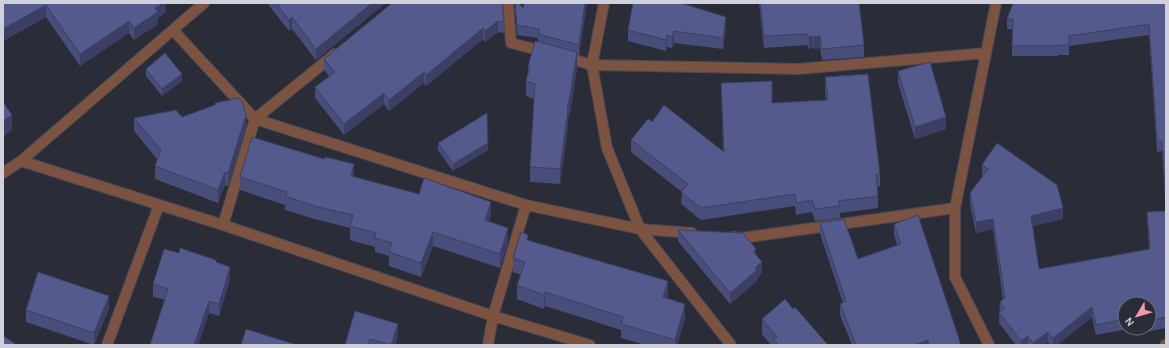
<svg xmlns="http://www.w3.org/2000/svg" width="1169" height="348" font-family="Karla,sans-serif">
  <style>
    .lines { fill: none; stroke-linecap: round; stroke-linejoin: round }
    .street-casing { stroke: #484a55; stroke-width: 12 }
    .street { stroke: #7c5240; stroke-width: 10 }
    .wall { fill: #494d79 }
    .shaded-wall { fill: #3c3f63 }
    .building { fill: #555a8d; stroke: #3c3f63 }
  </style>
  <rect width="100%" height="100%" fill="#2a2c38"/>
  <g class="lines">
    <defs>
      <path id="street" d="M508,3L511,43L546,52
        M604,3L592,65L607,148L640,229L731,345
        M173,30L255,119L526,205L640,229L692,233
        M565,57L592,65L798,69L986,53
        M21,161L204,3
        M3,173L21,161L223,225L493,316L590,345
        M223,225L255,119L335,54
        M733,237L742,238L955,208
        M107,345L159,205
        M488,345L493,316L526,205
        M989,345L955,277V208L996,3
        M1165,345H1166"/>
    </defs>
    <!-- street casing -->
    <use href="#street" class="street-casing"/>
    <!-- street -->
    <use href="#street" class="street"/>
  </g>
  <!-- wall -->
  <path class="wall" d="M3,3H166V12L158,18V24L134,40L129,33L80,66L46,17L3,41Z
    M267,3H386L316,60L292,29L289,31Z
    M392,3L504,22V33L498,32L485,42L483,39L426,86L424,83L389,111L384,104L344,135L315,98V87L329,76L324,70V59Z
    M515,3H519L523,8L524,3H587L579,55L577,54V68L570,112L568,119V126L560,184L530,182V167L534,99L526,96V81L528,72V66L538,42V38L517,35Z
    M759,3H859L864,45V57L822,60L820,48L814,49L813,47L809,49L807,45L764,48Z
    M1166,3V328L1146,332L1145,328H1149V304H1125V328H1133L1096,335L1092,317L1057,345H1050L1048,342L1044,345H1016L999,323L1000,302L1003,299L993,229L976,233L970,204V193L983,176L982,175V165L1063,219L1033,226L1039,269L1149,249L1147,212L1166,211L1162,151L1157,152L1149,35L1069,46V55H1058V56H1012V29H1007V19Z
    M726,28L723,49L674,43L672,48L667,47L666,51L628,41V30Z
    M146,69L182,81L162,96L146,76Z
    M898,71L946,129L915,139L898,83Z
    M825,77L880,174V186L877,187L878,196V208L840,213V218L815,221L812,212L796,215L795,206L701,220L681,204L682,192L631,152V140L652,122L723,151L721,83L772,103L826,101L825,89Z
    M215,103L246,128L228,186L225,185L218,203L155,179V166L157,159L134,131V118L182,117L215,105Z
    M438,143L488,150L453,171L438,150Z
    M240,177H354L491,215L489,221L508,242L500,268L433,246L421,277L389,266V256L375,252V247L350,240V228L318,220L285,210V205L240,190Z
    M820,223L858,259L897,245L894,235V224L961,345H852L840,315V304L843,303L820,234Z
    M678,230L756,254L762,273L757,278V281L730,304L678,241Z
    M528,240L668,295L667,298L685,318L677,345H646L621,338V330L545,306L544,309L517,299V285L521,275L513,272V258Z
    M179,253L216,262L230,279L219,316L209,313L198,345H150L165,300L153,297V284Z
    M109,308L94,345L26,322V310Z
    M793,309L828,345H771L762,334V319Z
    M355,311L398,336L395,345H345Z"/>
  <!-- shaded-wall -->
  <path class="shaded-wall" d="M163,3H166V12L158,18V24L134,40V28L155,8Z
    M372,3H386L316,60V49Z
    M585,3H587L579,55V45Z
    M46,5V17L3,41V29Z
    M292,17V29L289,31V20Z
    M726,17V28L723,49V38Z
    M129,21V33L80,66V54Z
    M498,21V32L485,42V31Z
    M483,28V39L426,86V75Z
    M674,31V43L672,48V37Z
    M667,35V47L666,51V40Z
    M813,36V47L809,49V37Z
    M820,36V48L814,49V37Z
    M577,52V68L570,112L568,119V126L560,184V169L567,110Z
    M424,72V83L389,111V100Z
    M182,74V81L162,96V89Z
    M384,93V104L344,135V124Z
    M12,115V130L3,137V121Z
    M246,115V128L228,186V173Z
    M946,117V129L915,139V127Z
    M488,143V150L453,171V164Z
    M354,164V178L351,176Z
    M225,172V185L218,203V190Z
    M491,202V215L485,233V220Z
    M1063,208V219L1031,226V216Z
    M993,219V229L976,233V222Z
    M508,228V242L500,268V254Z
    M433,232V246L421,277V263Z
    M756,249V260L753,251Z
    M762,262V273L757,278V281L730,304V293Z
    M230,267V279L219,316V304Z
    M668,281V295L663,311V297Z
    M545,292V306L544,309V295Z
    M109,296V308L94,345V333Z
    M209,301V313L198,345H194Z
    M685,304V318L677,345H675V340Z
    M1092,307V317L1057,345H1053V338Z
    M398,324V336L395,345H391Z
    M1048,332V342L1044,345H1033V343Z
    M1028,336V345H1021V341Z
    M928,340V345H914Z"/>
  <!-- building -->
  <path class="building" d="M3,3H163L155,8L158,12L134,28L129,21L80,54L46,5L3,29Z
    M276,3H372L316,49L292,17L289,20Z
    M392,3H502L504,22L498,21L485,31L483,28L426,75L424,72L389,100L384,93L344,124L315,87L335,72L324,59Z
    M515,3H519L523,8L524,3H585L579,45L538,34L539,29L517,25Z
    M633,3H681L726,17L723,38L674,31L672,37L667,35L666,40L628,30Z
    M760,3H859L864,45L822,49L820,36L814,37L813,36L809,37L807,34L764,36Z
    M1013,3H1166V201L1162,141H1157L1149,24L1069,36V45H1058V46H1012L1013,19H1007Z
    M535,41L577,52L570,96L567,110H568L560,169L530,167L535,84L526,81L530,67L528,66Z
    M165,53L182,74L162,89L146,69Z
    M930,62L946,117L915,127L898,71Z
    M868,74L880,174L876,175L878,196L838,201L840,206L815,209L812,200L796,203L795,194L701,208L681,192L688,184L631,140L648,119L652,122L664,105L724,152L721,83L772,81V103L828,100L825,77Z
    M239,98L243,103L246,115L228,173L225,172L218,190L155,166L161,150L134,118L176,110L182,117L215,105V103Z
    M3,102L12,115L3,121Z
    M487,113L488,143L453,164L438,143Z
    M252,137L324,159L325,157L354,164L351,176L419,194L424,178L491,202L485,220L508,228L500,254L433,232L421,263L389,252L392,243L375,238L376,233L350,226L353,215L318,207L285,196L287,192L240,177Z
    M997,143L1057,185L1063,208L1031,216L1039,269L1150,249L1147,212L1166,211V317L1149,321V304H1125V319L1096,325L1092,307L1053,338L1048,332L1033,343L1028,336L1021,341L999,312L1005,308L1000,302L1005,298L993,219L976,222L970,193L988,169L982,165Z
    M918,215L961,345H929L928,340L914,345H856L840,304L846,301L820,223L844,219L858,259L901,244L894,224Z
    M678,230L743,233L756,249L753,251L762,262L755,268L757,270L730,293Z
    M521,232L528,235L527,240L668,281L663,297L685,304L675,340L621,324L623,317L545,292L544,295L517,285L525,262L513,258Z
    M180,248L216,260V262L230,267L219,304L209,301L194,345H150L168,289L153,284L164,249L179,253Z
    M38,272L109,296L94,333L26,310Z
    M785,299L793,309L795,307L828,345H778L774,340L777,337L762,319Z
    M355,311L398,324L391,345L370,339L368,345H345Z
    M246,329L297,345H241Z
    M3,336L17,345H3Z"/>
  <!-- border -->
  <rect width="1169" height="348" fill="none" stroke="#cfd0d9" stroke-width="8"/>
  <!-- north arrow -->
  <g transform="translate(1137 316) rotate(232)"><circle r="19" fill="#2a2c38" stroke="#6c6e78"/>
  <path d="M0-3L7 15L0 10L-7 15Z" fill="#f39aaa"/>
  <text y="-6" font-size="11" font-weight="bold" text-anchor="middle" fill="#cfd0d9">N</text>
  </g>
</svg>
